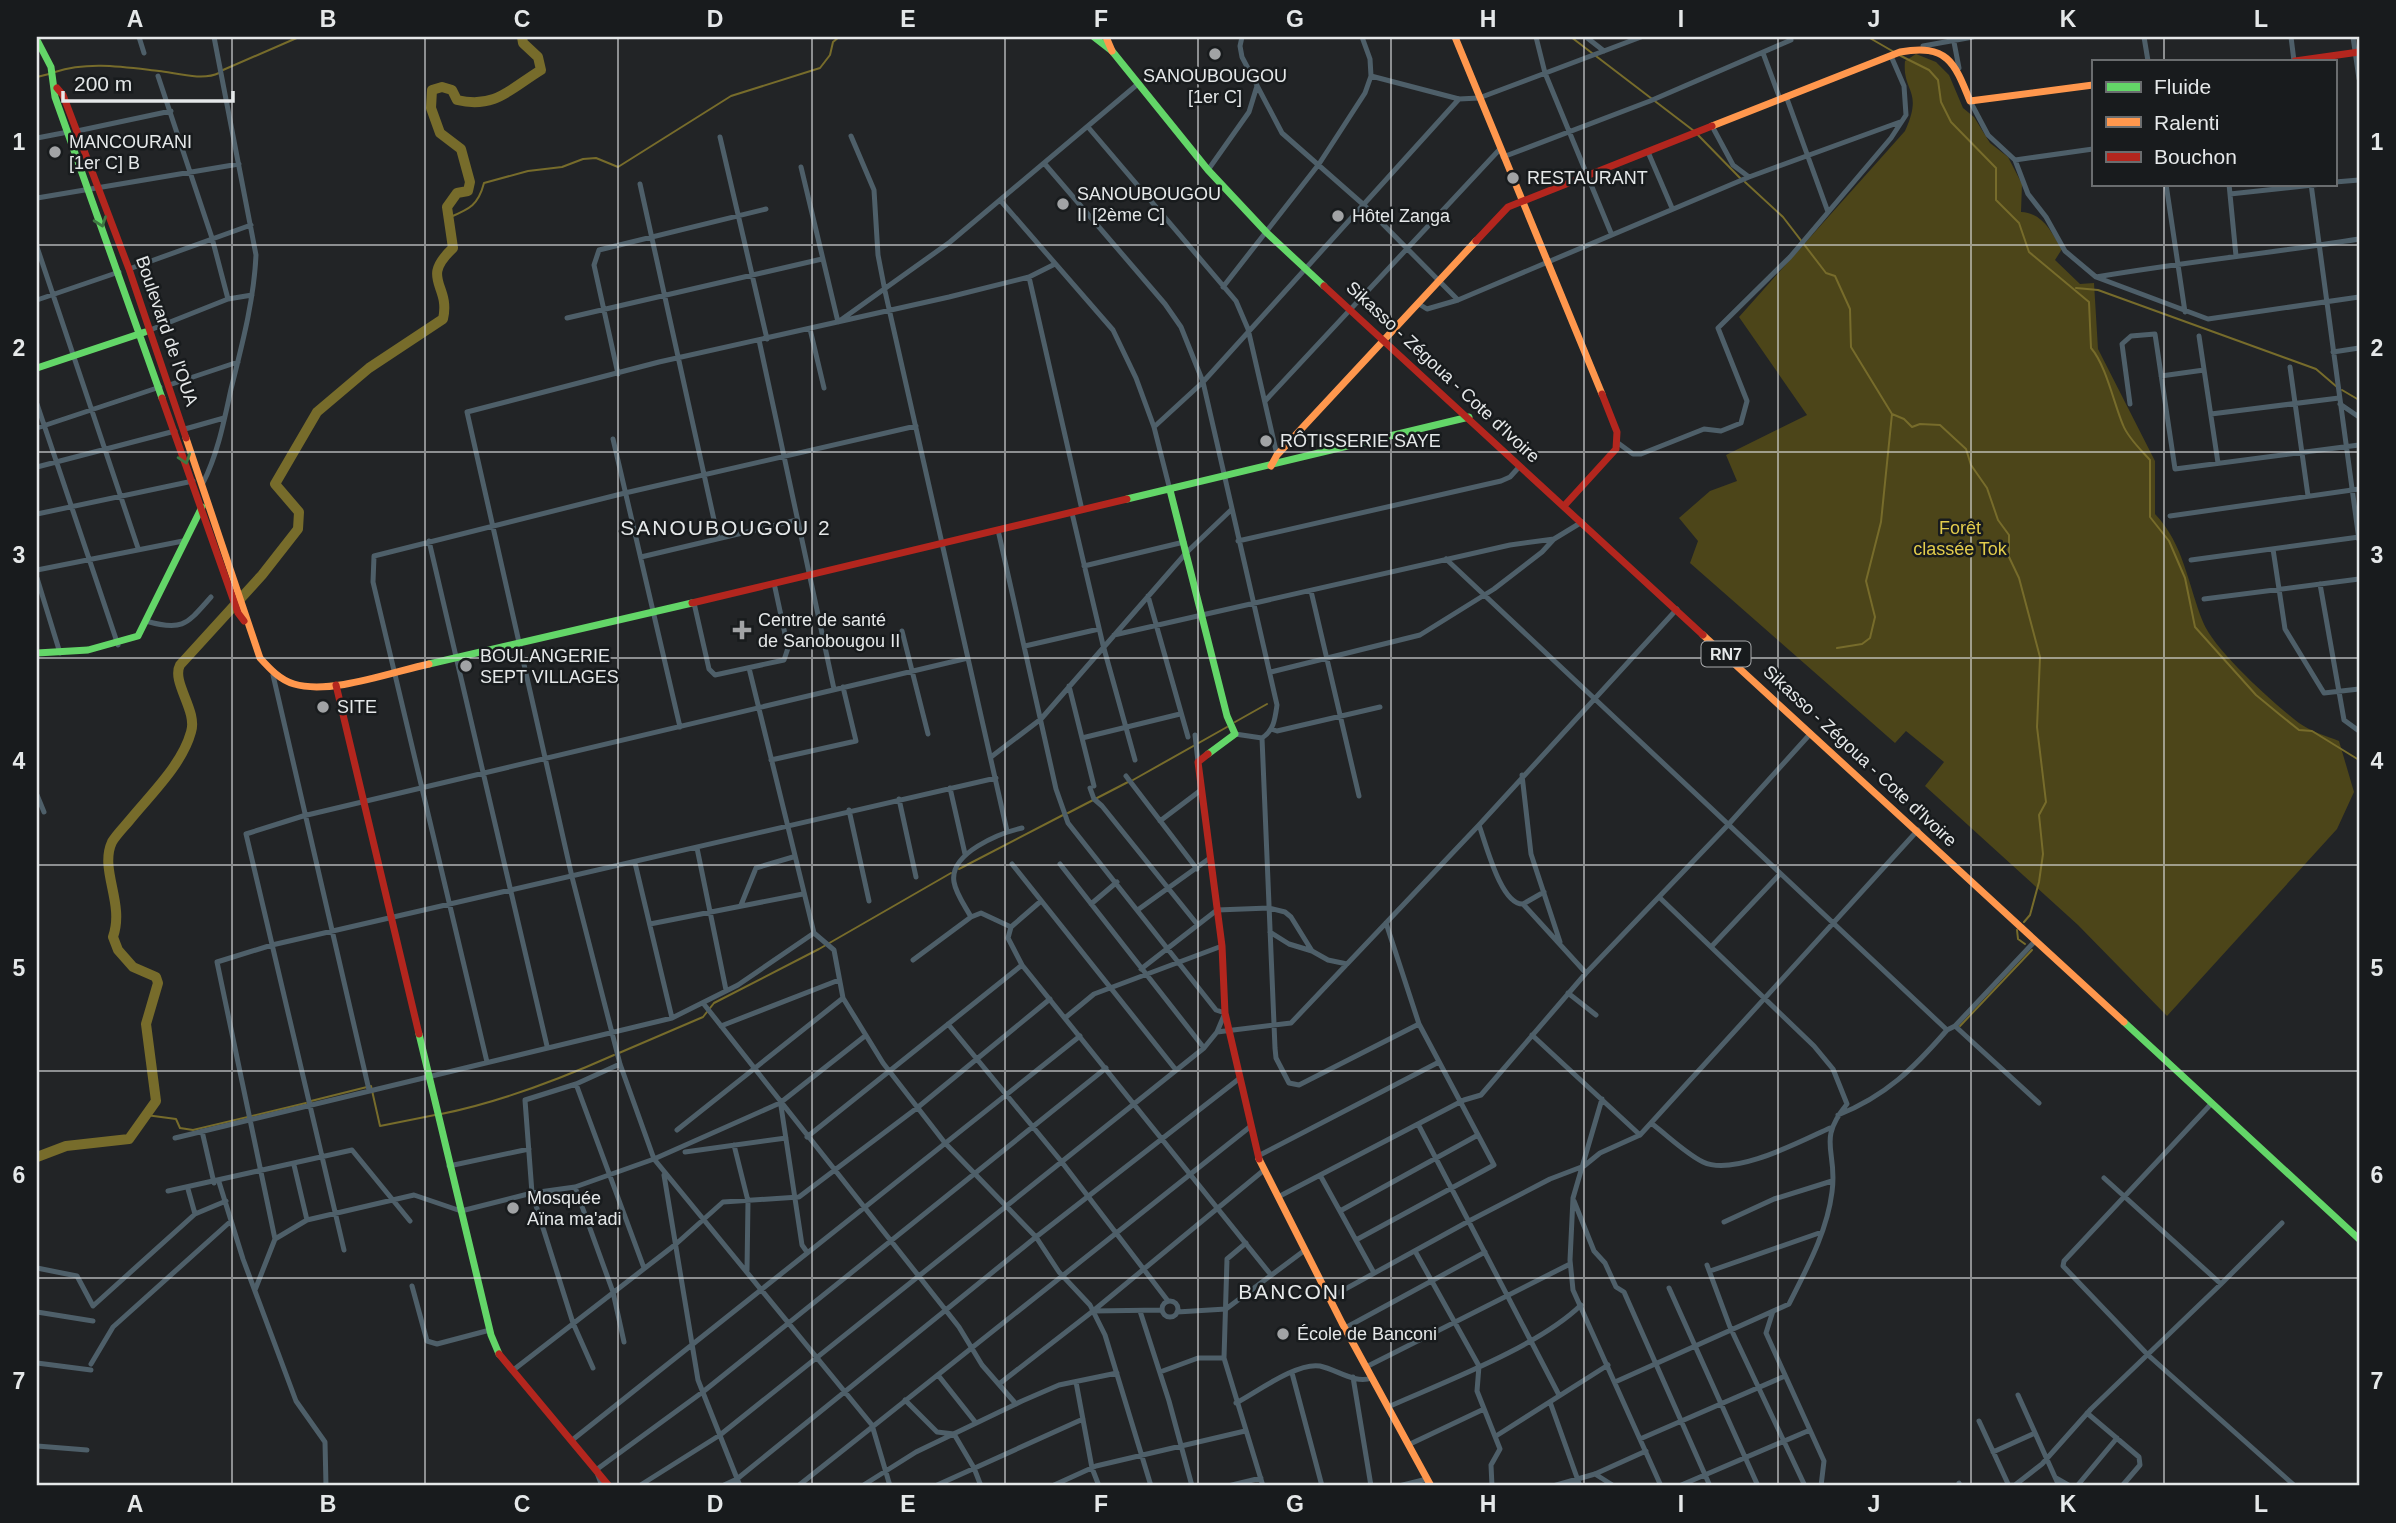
<svg xmlns="http://www.w3.org/2000/svg" width="2396" height="1523" font-family="Arial,sans-serif">
  <style>
    .forest { fill: #4c4519 }
    .lines { fill: none; stroke-linecap: round; stroke-linejoin: round }
    .stream { stroke: #776c2b; stroke-width: 2 }
    .river { stroke: #776c2b; stroke-width: 10 }
    .street { stroke: #4e5f69; stroke-width: 5 }
    .fast { stroke: #63d668; stroke-width: 7 }
    .slow { stroke: #ff974d; stroke-width: 7 }
    .jam { stroke: #b3261e; stroke-width: 7 }
    .oneway { stroke: #3e7842 }
    .grid { fill: none; stroke: #e5e8e9; stroke-width: 2; stroke-opacity: 0.55 }
    .poi-dot { fill: #a1a3a5; stroke: #181b1d; stroke-width: 2.5 }
    .labels { text-anchor: middle; stroke-width: 5; stroke-linejoin: round; paint-order: stroke }
    .shield { fill: #181b1d; stroke: #a8aaac; stroke-width: 2 }
    .shield-label { font-size: 16px; font-weight: bold; fill: #e5e8e9 }
    .poi-label { font-size: 18px; fill: #e5e8e9; stroke: #181b1d; text-anchor: start }
    .street-label { font-size: 18px; fill: #e5e8e9; stroke: #181b1d }
    .park-label { font-size: 18px; fill: #e2cc4c; stroke: #181b1d }
    .quarter-label { font-size: 21px; letter-spacing: 2px; fill: #e5e8e9; stroke: #181b1d }
    .neatline { fill: none; stroke: #e5e8e9; stroke-width: 2.5 }
    .grid-label { font-size: 23px; text-anchor: middle; font-weight: bold; fill: #e5e8e9 }
  </style>
  <rect width="100%" height="100%" fill="#222426"/>
  <!-- forest -->
  <path class="forest" d="M1916,54L1936,62L1949,75L1963,108L1974,117L1990,143L2008,157L2022,184L2021,212C2043,213 2051,232 2062,249L2055,260L2080,284L2094,283L2098,349L2155,461V514C2184,544 2188,585 2203,622C2214,650 2274,704 2299,723C2310,731 2326,736 2339,741L2354,792L2337,829L2167,1016L2078,925L1925,786L1944,762L1906,731L1895,743L1690,563L1698,541L1679,518L1710,491L1737,481L1726,455L1807,415L1739,317L1905,131C1924,89 1902,93 1905,61Z"/>
  <g class="lines">
    <!-- stream -->
    <path class="stream" d="M1571,37L1694,131
      M1868,37L1894,52
      M1899,55L1929,70L1938,80L1941,102L1951,122L1996,168V200L2019,223L2029,252L2089,302L2091,348C2106,365 2114,404 2123,425C2128,438 2141,450 2150,460V517L2169,541L2185,578L2195,627L2256,695L2279,714L2299,730L2312,731L2359,760
      M223,70L299,37
      M55,72C88,61 124,67 159,71C176,73 203,81 219,73
      M37,77L49,74
      M1698,135L1741,179
      M1745,182L1783,217L1826,273L1835,276L1850,309L1851,347L1892,414L1881,522L1866,581L1875,617L1870,638L1862,644L1837,648
      M448,218C469,209 478,206 484,183L528,171L562,167L583,159L596,158L618,167L731,96L820,68L830,55L833,42L839,37
      M2076,288L2098,290L2316,369L2337,387
      M2342,390L2359,400
      M1892,414L1904,419L1912,427L1920,424L1940,425L1966,449L1971,465L1987,488L1998,520L2009,535V557L2019,578L2040,657L2037,727L2046,802L2039,815L2043,854L2039,882L2030,915L2024,922
      M1235,722L1267,704
      M1133,780L1227,727
      M1068,813L1128,782
      M959,869L1063,815
      M2017,930L2018,939L2025,944
      M1960,1026L2032,950
      M619,1053L703,1017L714,1003L819,949L951,873
      M311,1101L371,1086L380,1126L435,1115
      M441,1114C501,1102 558,1080 614,1055
      M146,1115L176,1119L180,1128L193,1130L306,1103"/>
    <!-- river -->
    <path class="river" d="M37,1157L66,1146L129,1139L156,1101L146,1024L158,983L156,977L133,967L118,950L113,937C125,903 99,870 112,842C116,835 124,827 129,821C150,795 182,765 191,732C198,711 171,682 180,665L262,575L298,529L299,512L275,484L317,412L369,368L443,319C451,284 419,280 453,248L447,207L457,193L468,191L470,182L461,149L440,133L431,108L432,90L442,87L452,90L457,100C495,109 510,89 541,70L538,57L523,43L522,37"/>
    <!-- street -->
    <path class="street" d="M139,37L144,53
      M1242,37L1240,46L1242,57L1282,133L1365,206L1458,300
      M1536,37L1545,73L1611,233
      M1586,37L1604,51
      M1953,37L1959,68
      M2144,37L2148,61
      M2291,37L2294,61
      M2353,37L2359,79
      M1923,46L1973,37
      M1763,53L1780,99
      M158,76L212,238L228,299
      M1371,76L1459,99L1479,98L1641,37
      M1786,96L1828,212
      M1970,101L1988,135L2015,160L2028,194L2046,217L2065,251L2096,277L2208,319L2359,297
      M1712,126L1733,165L1749,177L1900,122
      M1088,127L1236,301L1248,329L1277,455
      M77,131L171,111
      M851,136L874,190L878,255L885,291L1007,831
      M720,137L767,339
      M37,138L68,132
      M1648,152L1672,208
      M1503,157L1650,101L1791,40L1790,37
      M2015,160L2093,149
      M1044,163L1165,304L1181,327L1203,382L1277,705C1275,719 1274,730 1262,738L1235,734
      M801,167L838,322L950,242L1139,83
      M1208,170L1249,112L1257,86
      M2335,182L2359,180
      M640,184L718,538
      M2166,184L2185,312
      M2229,184L2236,256
      M2311,184L2359,540
      M2230,194L2322,184
      M37,198L239,164
      M1000,200L1113,330L1136,378L1154,427L1170,490
      M37,247L138,548
      M129,269L251,225
      M1029,277L1082,510
      M2096,277C2184,262 2272,253 2359,239
      M1223,287L1319,164L1365,93L1371,76L1370,59L1362,37
      M37,300L119,272
      M1419,304L1427,309L1458,300L1749,177
      M567,318L822,259
      M810,329L824,388
      M150,330L228,299L252,295
      M2199,336L2218,463
      M759,340L834,689
      M2333,352L2359,348
      M2290,367L2308,496
      M618,374L594,265L599,250L766,209
      M2161,376L2204,370
      M169,385L238,362
      M1265,401L1499,150
      M37,404L118,645
      M2130,404L2122,344L2131,336L2155,334L2175,469L2359,445
      M2340,404L2359,417
      M2211,414L2339,398
      M1154,427L1203,382L1459,99
      M37,428L160,387
      M185,429L224,418
      M613,439L680,727
      M1618,443L1633,454H1641L1704,429L1721,431L1741,423L1747,401L1718,328L1790,257L1891,138L1906,115L1904,86L1891,56
      M37,467L175,431
      M203,483C218,453 224,421 231,389C242,345 254,300 256,255L214,37
      M1072,513L1103,645L1135,760
      M37,514L193,481
      M2170,516L2359,489
      M429,541L547,1046
      M1238,541L1501,481L1510,477L1520,466
      M2273,549L2285,629L2324,693L2359,689
      M641,557L797,520
      M1446,559L1947,1030L1955,1026L2036,940
      M2191,560L2359,537
      M1084,566L1184,542
      M37,570L183,541
      M37,578L60,653
      M2320,584L2344,720L2359,731
      M1311,591L1359,796
      M1148,596L1188,737
      M2204,599L2359,579
      M694,603L709,669L715,675L784,660L788,648L774,583
      M146,621C183,632 187,624 211,597
      M902,631L928,734
      M1114,635L1510,545L1554,539L1582,522
      M1025,646L1099,629
      M749,668L814,933L834,950L843,998L883,1063L945,1143L1036,1237L1059,1272L1090,1305L1105,1335L1151,1486
      M1271,672L1420,635L1494,589L1542,552L1554,539
      M273,675L369,1090
      M1069,686L1094,786
      M1271,729L1277,731L1380,707
      M1195,735L1198,762
      M1082,738L1180,714
      M1262,738L1275,1048L1276,1058L1289,1083L1299,1085L1419,1024
      M991,757L1041,719L1186,553L1231,510
      M771,760L856,741L843,687
      M1522,775L1531,854L1560,942
      M1126,776L1197,869
      M950,788L965,854
      M1090,788L1094,799L1102,806L1197,924
      M37,795L44,812
      M899,799L916,877
      M849,810L869,901
      M1160,821L1201,790
      M1479,825C1486,844 1501,905 1523,904L1586,973
      M697,848L726,990
      M635,863L672,1018
      M1012,864L1176,1070
      M1060,864L1204,1048
      M1091,904L1117,882
      M1523,904L1544,892
      M741,905L756,868L793,857
      M1139,909L1210,858
      M971,917C965,906 956,894 954,882C949,853 1000,833 1022,828
      M650,924L803,894
      M1270,932L1289,944L1312,951
      M1711,947L1779,875
      M913,960L971,917L981,913L1011,927
      M1022,965L1271,1275
      M1141,969L1217,910L1269,908L1285,912L1291,917L1312,951L1328,960L1347,964
      M1568,993L1596,1015
      M703,1003L959,1327L982,1365L1016,1404
      M1065,1018L1094,994L1222,946
      M948,1024L1061,1161L1168,1301
      M721,1026L839,980
      M1955,1026L2039,1103
      M1217,1032L1291,1023L1479,825L1677,609
      M1532,1035L1640,1135
      M487,1062L373,582L374,556L625,493L916,426
      M576,1084L644,1268
      M1602,1099L1573,1198L1570,1260L1573,1290L1661,1486
      M2211,1104L2064,1261L2063,1266L2148,1355L2295,1486
      M781,1106L802,1245L807,1252
      M1838,1115C1886,1096 1914,1068 1947,1030
      M1651,1123C1667,1135 1685,1153 1703,1162C1734,1177 1801,1141 1830,1128
      M1418,1124L1559,1395
      M677,1130L843,998
      M202,1131L214,1183
      M807,1137L1022,965L1008,938L1011,927L1041,901
      M175,1138L672,1018L738,985L814,933
      M734,1145L748,1201L747,1270
      M685,1152L786,1138
      M1258,1156L1439,1062
      M294,1165L307,1220
      M449,1166L529,1149
      M664,1175L698,1380L740,1486
      M1320,1175L1374,1273
      M219,1182L243,1259L296,1401L325,1442L326,1486
      M575,1187L613,1292L624,1342
      M188,1189L195,1214
      M168,1191L352,1150L410,1221
      M1278,1197L1464,1100L1481,1095L1586,973L1727,826L1811,733
      M1574,1201L1594,1251L1605,1263L1616,1287L1624,1292L1710,1486
      M1340,1211L1478,1135
      M1724,1222L1774,1199L1832,1181
      M275,1239L307,1220L414,1195L461,1211L532,1193L575,1187L654,1159L780,1103L865,1036
      M1356,1240L1494,1165L1419,1024L1386,923
      M1246,1243L1227,1259L1224,1358L1263,1486
      M344,1250L246,834L303,816L968,658
      M1415,1251L1479,1366L1477,1391L1500,1449L1491,1465L1492,1486
      M1707,1265L1730,1327L1805,1486
      M37,1268L77,1276L93,1306L195,1214L226,1201
      M1710,1271L1822,1232
      M2221,1284L2282,1223
      M412,1286L427,1341L437,1344L490,1330
      M1669,1288L1758,1486
      M255,1290L275,1239L217,962L272,945L996,778
      M1329,1298L1469,1221L1550,1179L1584,1166L1600,1153L1640,1135L1918,830
      M1162 1309a8 8 0 1 1 16 0a8 8 0 1 1-16 0Z
      M1093,1311L1264,1170
      M1140,1311L1169,1401L1192,1486
      M1773,1311L1766,1333L1824,1461L1821,1486
      M37,1312L93,1321
      M1177,1312L1226,1309L1305,1250
      M1345,1328L1485,1252
      M37,1363L91,1370
      M91,1364L113,1327L231,1221
      M1366,1367L1570,1264
      M593,1368L573,1323L532,1193L525,1100L576,1084L620,1064
      M512,1371L676,1244L723,1202L799,1197L917,1108L1050,999
      M1160,1372L1198,1358H1224
      M1292,1373L1322,1486
      M938,1375L976,1423
      M1353,1377L1371,1486
      M1076,1382L1092,1468L1099,1486
      M1615,1382L1789,1304C1807,1268 1827,1232 1832,1192C1838,1150 1816,1142 1847,1104L1833,1069L1814,1046L1659,897
      M999,1384L1093,1311L1162,1310
      M2018,1395L2059,1486
      M905,1400L937,1432L954,1434L974,1468L981,1486
      M1550,1402L1580,1486
      M1236,1403C1257,1392 1297,1362 1320,1366C1338,1370 1354,1384 1372,1378
      M1388,1407C1444,1382 1538,1347 1581,1305
      M2087,1413L2139,1457L2140,1465L2122,1486
      M1979,1421L2009,1486
      M1496,1436L1608,1365
      M1640,1439L1785,1376
      M571,1441L1080,1036
      M1408,1445L1484,1409
      M37,1446L87,1450
      M1993,1452L2035,1433
      M1595,1474L1614,1486
      M2056,1478L2070,1486
      M1959,1483L1960,1486
      M602,1486L596,1470L704,1391L1106,1068
      M639,1486L720,1435L1204,1048L1217,1032L1225,1013L1216,1010L1068,823L1056,789L998,530
      M722,1486L737,1479L1036,1237L1240,1078
      M798,1486L1251,1126
      M862,1486L916,1452L1022,1401L1059,1385L1117,1373
      M890,1486L872,1425L654,1159L620,1064L572,877L467,412L659,362L949,297L1029,277L1055,264
      M935,1486L1083,1419
      M1052,1486L1096,1466L1245,1431
      M1228,1486L1261,1478
      M1399,1486L1427,1479
      M1553,1486L1595,1474L1646,1451
      M1679,1486L1810,1430
      M2003,1486L2015,1485L2042,1464L2091,1409L2221,1284L2104,1178
      M2077,1486L2117,1438"/>
    <!-- fast -->
    <path class="fast" d="M1094,37L1112,51L1208,170L1267,233L1324,286
      M37,40L51,67L55,97L162,398
      M37,368L145,332
      M1170,490L1227,716L1235,734L1208,754
      M1127,499L1469,417
      M37,653L88,650L138,636L202,507
      M429,664L692,603
      M2124,1022L2359,1239
      M419,1034L491,1335L499,1354"/>
    <!-- slow -->
    <path class="slow" d="M1106,37L1112,51
      M1455,37L1602,394
      M1712,126L1900,52C1947,44 1954,61 1970,101L2093,85
      M186,438L260,658C270,669 280,680 294,684C330,695 392,672 429,664
      M1271,466L1277,455L1476,241
      M1703,635L2124,1022
      M1259,1159L1342,1323L1431,1486"/>
    <!-- jam -->
    <path class="jam" d="M2295,61L2359,52
      M57,88L63,95L129,269L186,438
      M1476,241L1508,207L1712,126
      M1324,286L1703,635
      M162,398L238,613L244,621
      M1564,506L1616,449L1617,432L1602,394
      M692,603L1127,499
      M336,685L419,1034
      M1208,754L1198,762L1222,946L1225,1013L1259,1159
      M499,1354L609,1486"/>
  </g>
  <!-- one-way arrows -->
  <defs><path id="oneway-chevron" d="M-2-3.5L2.5 0L-2 3.5" fill="none" stroke-width="1.6" stroke-linecap="round" stroke-linejoin="round" transform="scale(1.75)"/></defs>
  <g class="oneway">
    <use href="#oneway-chevron" transform="translate(101 222) rotate(70)"/>
    <use href="#oneway-chevron" transform="translate(185 459) rotate(71)"/>
  </g>
  <!-- grid -->
  <path class="grid" d="M232,37V1486M425,37V1486M618,37V1486M812,37V1486M1005,37V1486M1198,37V1486M1391,37V1486M1584,37V1486M1778,37V1486M1971,37V1486M2164,37V61M2164,184V1486M37,245H2359M37,452H2359M37,658H2359M37,865H2359M37,1071H2359M37,1278H2359"/>
  <!-- markers -->
  <g class="poi-dot">
    <circle cx="1215" cy="54" r="7"/>
    <circle cx="55" cy="152" r="7"/>
    <circle cx="1513" cy="178" r="7"/>
    <circle cx="1063" cy="204" r="7"/>
    <circle cx="1338" cy="216" r="7"/>
    <circle cx="1266" cy="441" r="7"/>
    <path d="M738.5 619.5h7v7h7v7h-7v7h-7v-7h-7v-7h7z"/>
    <circle cx="466" cy="666" r="7"/>
    <circle cx="323" cy="707" r="7"/>
    <circle cx="513" cy="1208" r="7"/>
    <circle cx="1283" cy="1334" r="7"/>
  </g>
  <g class="labels">
    <!-- shield labels -->
    <rect class="shield" x="1701.5" y="641.5" width="49" height="25" rx="5"/>
    <g class="shield-label">
      <text x="1726" y="660">RN7</text>
    </g>
    <!-- poi labels -->
    <g class="poi-label">
      <text x="1215" y="82" text-anchor="middle">SANOUBOUGOU<tspan x="1215" dy="21">[1er C]</tspan></text>
      <text x="69" y="148">MANCOURANI<tspan x="69" dy="21">[1er C] B</tspan></text>
      <text x="1527" y="184">RESTAURANT</text>
      <text x="1077" y="200">SANOUBOUGOU<tspan x="1077" dy="21">II [2ème C]</tspan></text>
      <text x="1352" y="222">Hôtel Zanga</text>
      <text x="1280" y="447">RÔTISSERIE SAYE</text>
      <text x="758" y="626">Centre de santé<tspan x="758" dy="21">de Sanobougou II</tspan></text>
      <text x="480" y="662">BOULANGERIE<tspan x="480" dy="21">SEPT VILLAGES</tspan></text>
      <text x="337" y="713">SITE</text>
      <text x="527" y="1204">Mosquée<tspan x="527" dy="21">Aïna ma'adi</tspan></text>
      <text x="1297" y="1340">École de Banconi</text>
    </g>
    <!-- street labels -->
    <g class="street-label">
      <text transform="translate(167 331) rotate(71)" y="6">Boulevard de l'OUA</text>
      <text transform="translate(1443 372) rotate(43)" y="6">Sikasso - Zégoua - Cote d'Ivoire</text>
      <text transform="translate(1860 756) rotate(43)" y="6">Sikasso - Zégoua - Cote d'Ivoire</text>
    </g>
    <!-- park labels -->
    <g class="park-label">
      <text x="1960" y="534">Forêt<tspan x="1960" dy="21">classée Tok</tspan></text>
    </g>
    <!-- quarter labels -->
    <g class="quarter-label">
      <text x="726" y="535">SANOUBOUGOU 2</text>
      <text x="1293" y="1299">BANCONI</text>
    </g>
  </g>
  <!-- border -->
  <rect width="2396" height="1523" fill="none" stroke="#181b1d" stroke-width="77"/>
  <!-- legend -->
  <rect x="2092" y="60" width="245" height="126" fill="#181b1d" stroke="#6a6d6f" stroke-width="2"/>
  <rect x="2106" y="82" width="35" height="10" fill="#63d668" stroke="#6a6d6f" stroke-width="2"/>
  <text x="2154" y="94" font-size="21" fill="#e5e8e9">Fluide</text>
  <rect x="2106" y="117" width="35" height="10" fill="#ff974d" stroke="#6a6d6f" stroke-width="2"/>
  <text x="2154" y="130" font-size="21" fill="#e5e8e9">Ralenti</text>
  <rect x="2106" y="152" width="35" height="10" fill="#b3261e" stroke="#6a6d6f" stroke-width="2"/>
  <text x="2154" y="164" font-size="21" fill="#e5e8e9">Bouchon</text>
  <!-- scale -->
  <path d="M63 91v10h170v-10" fill="none" stroke="#e5e8e9" stroke-width="3.5"/>
  <text x="74" y="91" font-size="21" fill="#e5e8e9" stroke="#181b1d" stroke-width="5" paint-order="stroke">200 m</text>
  <rect x="38" y="38" width="2320" height="1446" class="neatline"/>
  <g class="grid-label">
    <text x="135" y="27">A</text>
    <text x="328" y="27">B</text>
    <text x="522" y="27">C</text>
    <text x="715" y="27">D</text>
    <text x="908" y="27">E</text>
    <text x="1101" y="27">F</text>
    <text x="1295" y="27">G</text>
    <text x="1488" y="27">H</text>
    <text x="1681" y="27">I</text>
    <text x="1874" y="27">J</text>
    <text x="2068" y="27">K</text>
    <text x="2261" y="27">L</text>
    <text x="19" y="150">1</text>
    <text x="2377" y="150">1</text>
    <text x="19" y="356">2</text>
    <text x="2377" y="356">2</text>
    <text x="19" y="563">3</text>
    <text x="2377" y="563">3</text>
    <text x="19" y="769">4</text>
    <text x="2377" y="769">4</text>
    <text x="19" y="976">5</text>
    <text x="2377" y="976">5</text>
    <text x="19" y="1183">6</text>
    <text x="2377" y="1183">6</text>
    <text x="19" y="1389">7</text>
    <text x="2377" y="1389">7</text>
    <text x="135" y="1512">A</text>
    <text x="328" y="1512">B</text>
    <text x="522" y="1512">C</text>
    <text x="715" y="1512">D</text>
    <text x="908" y="1512">E</text>
    <text x="1101" y="1512">F</text>
    <text x="1295" y="1512">G</text>
    <text x="1488" y="1512">H</text>
    <text x="1681" y="1512">I</text>
    <text x="1874" y="1512">J</text>
    <text x="2068" y="1512">K</text>
    <text x="2261" y="1512">L</text>
  </g>
</svg>
